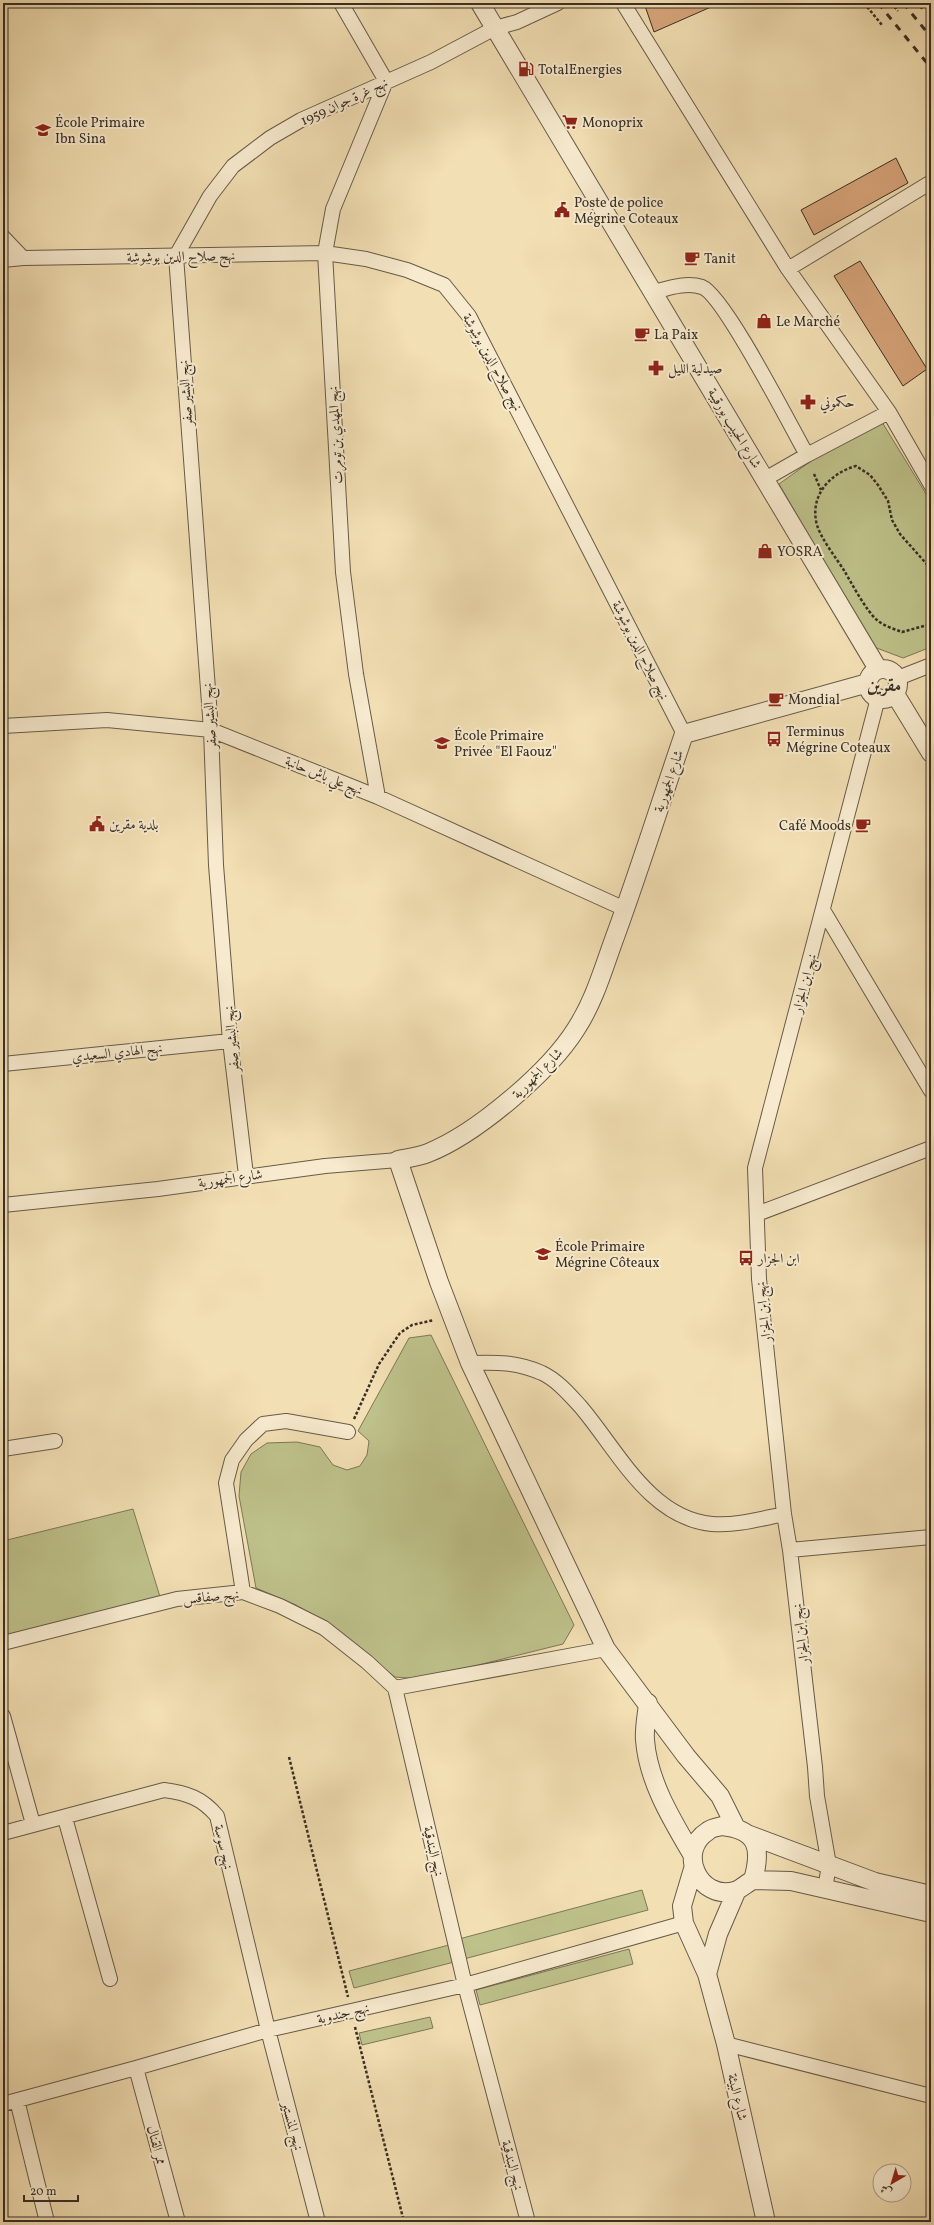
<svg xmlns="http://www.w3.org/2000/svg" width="934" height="2225" font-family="Vollkorn,Amiri,serif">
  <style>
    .green { fill: #bec18a; stroke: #7c7858 }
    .building { fill: #d8a67c; stroke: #392f25 }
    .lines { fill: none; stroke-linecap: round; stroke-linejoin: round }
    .minor-casing { stroke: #675b48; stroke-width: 16 }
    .tertiary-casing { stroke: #675b48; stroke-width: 20 }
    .path { stroke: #392f25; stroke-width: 2.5; stroke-dasharray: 3 2; stroke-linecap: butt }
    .minor { stroke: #f7eace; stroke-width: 14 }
    .tertiary { stroke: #f7eace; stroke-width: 18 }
    .rail { stroke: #392f25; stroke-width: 3; stroke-dasharray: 7 7; stroke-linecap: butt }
    .labels { text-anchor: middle; stroke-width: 4; stroke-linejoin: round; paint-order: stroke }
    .poi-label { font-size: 14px; fill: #392f25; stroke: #f7eace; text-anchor: start }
    .street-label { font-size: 14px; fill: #392f25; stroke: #f7eace }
    .district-label { font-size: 18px; font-weight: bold; fill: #392f25; stroke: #f7eace }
  </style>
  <rect width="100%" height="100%" fill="#f2dfb3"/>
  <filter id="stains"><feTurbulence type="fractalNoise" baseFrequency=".005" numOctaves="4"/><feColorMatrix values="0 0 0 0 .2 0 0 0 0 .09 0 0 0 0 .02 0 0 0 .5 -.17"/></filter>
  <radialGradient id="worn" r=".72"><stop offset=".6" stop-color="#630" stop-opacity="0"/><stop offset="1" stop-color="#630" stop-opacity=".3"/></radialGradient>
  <!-- green -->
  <path class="green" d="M877,414L931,502V647L903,658L874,647L779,484Z
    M431,1335L574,1625L563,1644L422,1679L395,1677L322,1620L296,1605L256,1588L239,1496L241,1472L251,1454L267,1443L297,1442L320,1447L333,1465L347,1470L360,1466L367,1455L369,1441L358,1431L409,1338Z
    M133,1509L161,1600L3,1639V1541Z
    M642,1890L648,1910L464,1959L459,1939Z
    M449,1945L454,1962L354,1988L349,1971Z
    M629,1949L633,1964L480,2005L476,1990Z
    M430,2017L433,2028L362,2045L359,2033Z"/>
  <!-- building -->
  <path class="building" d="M644,3H720L654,32Z
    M896,158L908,183L814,235L801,210Z
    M860,261L927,369L903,386L834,276Z"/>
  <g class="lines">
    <defs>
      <path id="minor" d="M341,3L386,81L333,209L325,253L343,572L356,674L378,797
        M623,3L788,269L889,412L931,485
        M3,237L23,258
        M3,260L23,258L325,253L366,259L407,270L444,285L469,316L684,734
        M788,269L928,184
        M654,292C669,288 686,282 702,287C724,295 791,427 807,455
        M765,479L807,455L889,412
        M898,678L931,665
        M3,726L107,720L211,730L378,797L625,909
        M823,910L931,1091
        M3,1064L230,1041
        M246,1175L230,1041L216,865L211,730L176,256L210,196L233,166L270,138L301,120L431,62L495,28L517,22L558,3
        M3,1205L158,1189L325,1166L398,1160
        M757,1214L931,1148
        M470,1363C497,1362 517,1362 542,1373C557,1380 569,1394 580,1406C617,1449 649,1518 712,1524C736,1526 760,1519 784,1514
        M3,1449L55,1441
        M790,1550L931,1537
        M243,1592L226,1483L232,1460L246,1440L263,1424L286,1421L348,1432
        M3,1643L177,1599L243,1592L280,1606L324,1628L367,1662L395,1688
        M395,1688L465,1985L528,2222
        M395,1688L606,1649
        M3,1716L33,1824
        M65,1818L110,1979
        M3,1833L164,1790C187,1793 202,1798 217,1816L268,2030L318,2222
        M825,1889L829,1865L817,1796L815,1767L790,1550L784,1514L759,1279L755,1168L878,698
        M726,2044L931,2096
        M136,2068L178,2222
        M17,2100L47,2222
        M3,2104L136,2068L268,2030L465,1985L684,1923"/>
      <path id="tertiary" d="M480,3L878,669
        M868 684a15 15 0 1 1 30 0a15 15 0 1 1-30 0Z
        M895,694L931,753
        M648,1703C647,1715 644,1728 645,1740C648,1781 672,1820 692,1854
        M722,1826C758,1830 762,1848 753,1880C747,1883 741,1889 735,1891C699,1901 676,1851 708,1831C711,1828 717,1827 722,1826Z
        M736,1828L720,1796L686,1756L606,1649L470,1363L439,1282L398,1160C408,1158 418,1157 428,1153C476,1134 549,1072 576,1029C595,1000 604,966 616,934C640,868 661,801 684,734L868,683
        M747,1834L875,1882L931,1895
        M693,1869L682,1906L684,1923L707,1974L726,2044L766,2222
        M753,1880L791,1881L931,1913
        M707,1974L718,1934L737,1890"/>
    </defs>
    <!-- minor casing -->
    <use href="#minor" class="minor-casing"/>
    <!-- tertiary casing -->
    <use href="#tertiary" class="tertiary-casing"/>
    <!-- path -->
    <path class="path" d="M864,3L882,25
      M891,3L898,11
      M814,474L821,490
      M931,569L900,534L892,520L888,501L878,485L870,475L856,466C830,473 809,496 817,525C821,539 837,559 845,572C852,584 867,612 877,620C884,626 894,629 902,632L931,624
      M354,1419L379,1364L400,1333L412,1325L434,1320
      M289,1757L348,1997
      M355,2027L404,2222"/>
    <!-- minor -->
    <use href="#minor" class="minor"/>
    <!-- tertiary -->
    <use href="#tertiary" class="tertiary"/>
    <!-- rail -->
    <path class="rail" d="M878,3L931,68
      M903,3L931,37
      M918,3L931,19"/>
  </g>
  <!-- icons -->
  <defs>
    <symbol id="fuel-bare" viewBox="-9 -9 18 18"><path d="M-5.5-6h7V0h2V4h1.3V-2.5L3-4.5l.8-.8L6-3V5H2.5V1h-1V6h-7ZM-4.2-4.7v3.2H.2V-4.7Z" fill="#8f2418" stroke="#f7eace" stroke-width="2.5" paint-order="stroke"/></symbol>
    <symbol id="supermarket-bare" viewBox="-9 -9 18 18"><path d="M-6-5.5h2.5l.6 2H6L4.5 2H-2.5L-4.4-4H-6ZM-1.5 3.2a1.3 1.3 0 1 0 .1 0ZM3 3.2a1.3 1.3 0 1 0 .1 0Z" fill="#8f2418" stroke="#f7eace" stroke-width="2.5" paint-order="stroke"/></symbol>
    <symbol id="school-bare" viewBox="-9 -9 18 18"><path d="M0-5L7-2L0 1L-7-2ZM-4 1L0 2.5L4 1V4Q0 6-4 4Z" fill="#8f2418" stroke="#f7eace" stroke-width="2.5" paint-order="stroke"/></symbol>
    <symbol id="civic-bare" viewBox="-9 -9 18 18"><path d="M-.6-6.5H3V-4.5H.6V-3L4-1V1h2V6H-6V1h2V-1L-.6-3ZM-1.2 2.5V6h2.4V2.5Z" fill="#8f2418" stroke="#f7eace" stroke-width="2.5" paint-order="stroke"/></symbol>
    <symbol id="cafe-bare" viewBox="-9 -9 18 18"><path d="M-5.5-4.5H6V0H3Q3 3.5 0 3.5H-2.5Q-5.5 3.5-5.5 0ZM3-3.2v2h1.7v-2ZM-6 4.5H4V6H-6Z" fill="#8f2418" stroke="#f7eace" stroke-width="2.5" paint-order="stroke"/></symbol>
    <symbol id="shop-bare" viewBox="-9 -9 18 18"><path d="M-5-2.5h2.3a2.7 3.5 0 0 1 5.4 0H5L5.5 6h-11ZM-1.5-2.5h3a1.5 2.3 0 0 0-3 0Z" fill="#8f2418" stroke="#f7eace" stroke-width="2.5" paint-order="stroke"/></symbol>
    <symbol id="pharmacy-bare" viewBox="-9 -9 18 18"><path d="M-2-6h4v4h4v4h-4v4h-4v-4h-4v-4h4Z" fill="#8f2418" stroke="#f7eace" stroke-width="2.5" paint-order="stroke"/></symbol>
    <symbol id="bus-bare" viewBox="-9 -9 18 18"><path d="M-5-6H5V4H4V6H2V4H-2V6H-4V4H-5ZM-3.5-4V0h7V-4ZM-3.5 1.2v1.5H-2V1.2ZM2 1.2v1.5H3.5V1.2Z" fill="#8f2418" stroke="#f7eace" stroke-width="2.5" paint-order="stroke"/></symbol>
  </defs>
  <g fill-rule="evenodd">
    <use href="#fuel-bare" x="515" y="58" width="22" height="22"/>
    <use href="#supermarket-bare" x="559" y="111" width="22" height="22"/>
    <use href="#school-bare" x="32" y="119" width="22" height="22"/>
    <use href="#civic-bare" x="551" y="199" width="22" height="22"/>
    <use href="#cafe-bare" x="681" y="247" width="22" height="22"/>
    <use href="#shop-bare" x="753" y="310" width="22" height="22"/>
    <use href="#cafe-bare" x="631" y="323" width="22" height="22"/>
    <use href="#pharmacy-bare" x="645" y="357" width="22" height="22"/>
    <use href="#pharmacy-bare" x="797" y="391" width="22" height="22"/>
    <use href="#shop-bare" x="754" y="540" width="22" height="22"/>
    <use href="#cafe-bare" x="765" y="688" width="22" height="22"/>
    <use href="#bus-bare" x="763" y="728" width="22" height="22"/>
    <use href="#school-bare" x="431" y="732" width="22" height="22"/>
    <use href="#civic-bare" x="86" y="813" width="22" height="22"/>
    <use href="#cafe-bare" x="852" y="814" width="22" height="22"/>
    <use href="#school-bare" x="532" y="1243" width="22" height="22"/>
    <use href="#bus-bare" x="735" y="1247" width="22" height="22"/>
  </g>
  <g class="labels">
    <!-- poi labels -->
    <g class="poi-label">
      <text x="538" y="74">TotalEnergies</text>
      <text x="55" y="127">École Primaire<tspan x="55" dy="16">Ibn Sina</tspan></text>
      <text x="582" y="127">Monoprix</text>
      <text x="574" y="207">Poste de police<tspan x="574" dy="16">Mégrine Coteaux</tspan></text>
      <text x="704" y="263">Tanit</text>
      <text x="776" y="326">Le Marché</text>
      <text x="654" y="339">La Paix</text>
      <text x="668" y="373">صيدلية الليل</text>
      <text x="820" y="407">حكموني</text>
      <text x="777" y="556">YOSRA</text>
      <text x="788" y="704">Mondial</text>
      <text x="786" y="736">Terminus<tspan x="786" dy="16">Mégrine Coteaux</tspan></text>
      <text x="454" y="740">École Primaire<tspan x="454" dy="16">Privée "El Faouz"</tspan></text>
      <text x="109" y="829">بلدية مقرين</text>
      <text x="851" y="830" text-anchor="end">Café Moods</text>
      <text x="555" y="1251">École Primaire<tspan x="555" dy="16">Mégrine Côteaux</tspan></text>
      <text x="758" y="1263">ابن الجزار</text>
    </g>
    <!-- street labels -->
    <g class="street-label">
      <text transform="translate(344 101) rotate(-25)" y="5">نهج غرة جوان 1959</text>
      <text transform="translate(181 256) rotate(-1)" y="5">نهج صلاح الدين بوشوشة</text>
      <text transform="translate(493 362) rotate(61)" y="5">نهج صلاح الدين بوشوشة</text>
      <text transform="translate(185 393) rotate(-94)" y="5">نهج البشير صفر</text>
      <text transform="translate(735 428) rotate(59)" y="5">شارع الحبيب بورقيبة</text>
      <text transform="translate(335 435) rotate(-93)" y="5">نهج المهدي بن تومرت</text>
      <text transform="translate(641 650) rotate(63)" y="5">نهج صلاح الدين بوشوشة</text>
      <text transform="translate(209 716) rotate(-94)" y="5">نهج البشير صفر</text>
      <text transform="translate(324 775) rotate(22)" y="5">نهج علي باش حانبة</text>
      <text transform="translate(668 781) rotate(-71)" y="5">شارع الجمهورية</text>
      <text transform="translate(804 983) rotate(-75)" y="5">نهج ابن الجزار</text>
      <text transform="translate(231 1039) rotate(-95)" y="5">نهج البشير صفر</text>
      <text transform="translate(117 1052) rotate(-6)" y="5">نهج الهادي السعيدي</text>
      <text transform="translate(537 1073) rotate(-45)" y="5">شارع الجمهورية</text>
      <text transform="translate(230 1178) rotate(-8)" y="5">شارع الجمهورية</text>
      <text transform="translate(763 1312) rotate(-96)" y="5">نهج ابن الجزار</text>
      <text transform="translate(211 1596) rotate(-5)" y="5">نهج صفاقس</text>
      <text transform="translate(800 1634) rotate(-97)" y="5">نهج ابن الجزار</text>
      <text transform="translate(224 1847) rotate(77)" y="5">نهج سوسة</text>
      <text transform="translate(434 1851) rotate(77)" y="5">نهج البندقية</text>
      <text transform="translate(343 2013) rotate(-13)" y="5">نهج جندوبة</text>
      <text transform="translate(738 2097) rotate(77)" y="5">شارع البيئة</text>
      <text transform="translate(293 2126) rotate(75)" y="5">نهج المنستير</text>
      <text transform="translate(157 2145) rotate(75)" y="5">ممر القنال</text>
      <text transform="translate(513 2165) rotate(75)" y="5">نهج البندقية</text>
    </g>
    <!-- district labels -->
    <g class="district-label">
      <text x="884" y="691">مقرين</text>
    </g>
  </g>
  <!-- margin -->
  <rect width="934" height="2225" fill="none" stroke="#f2dfb3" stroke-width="16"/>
  <rect x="4" y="4" width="926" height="2217" fill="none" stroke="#392f25" stroke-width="2"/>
  <rect x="8" y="8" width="918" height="2209" fill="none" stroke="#392f25"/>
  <!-- north arrow -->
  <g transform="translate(892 2183) rotate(218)"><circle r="19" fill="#f7eace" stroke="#ab9f8a"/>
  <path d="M0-3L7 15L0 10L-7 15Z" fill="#8f2418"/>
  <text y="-6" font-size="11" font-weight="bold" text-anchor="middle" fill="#392f25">ش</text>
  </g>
  <!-- scale -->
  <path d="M24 2195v6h54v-6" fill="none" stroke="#392f25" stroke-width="2"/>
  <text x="30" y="2195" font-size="12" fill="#392f25" stroke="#f7eace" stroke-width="3" paint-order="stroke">20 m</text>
  <rect width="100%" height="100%" filter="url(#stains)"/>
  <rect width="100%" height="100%" fill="url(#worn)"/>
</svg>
